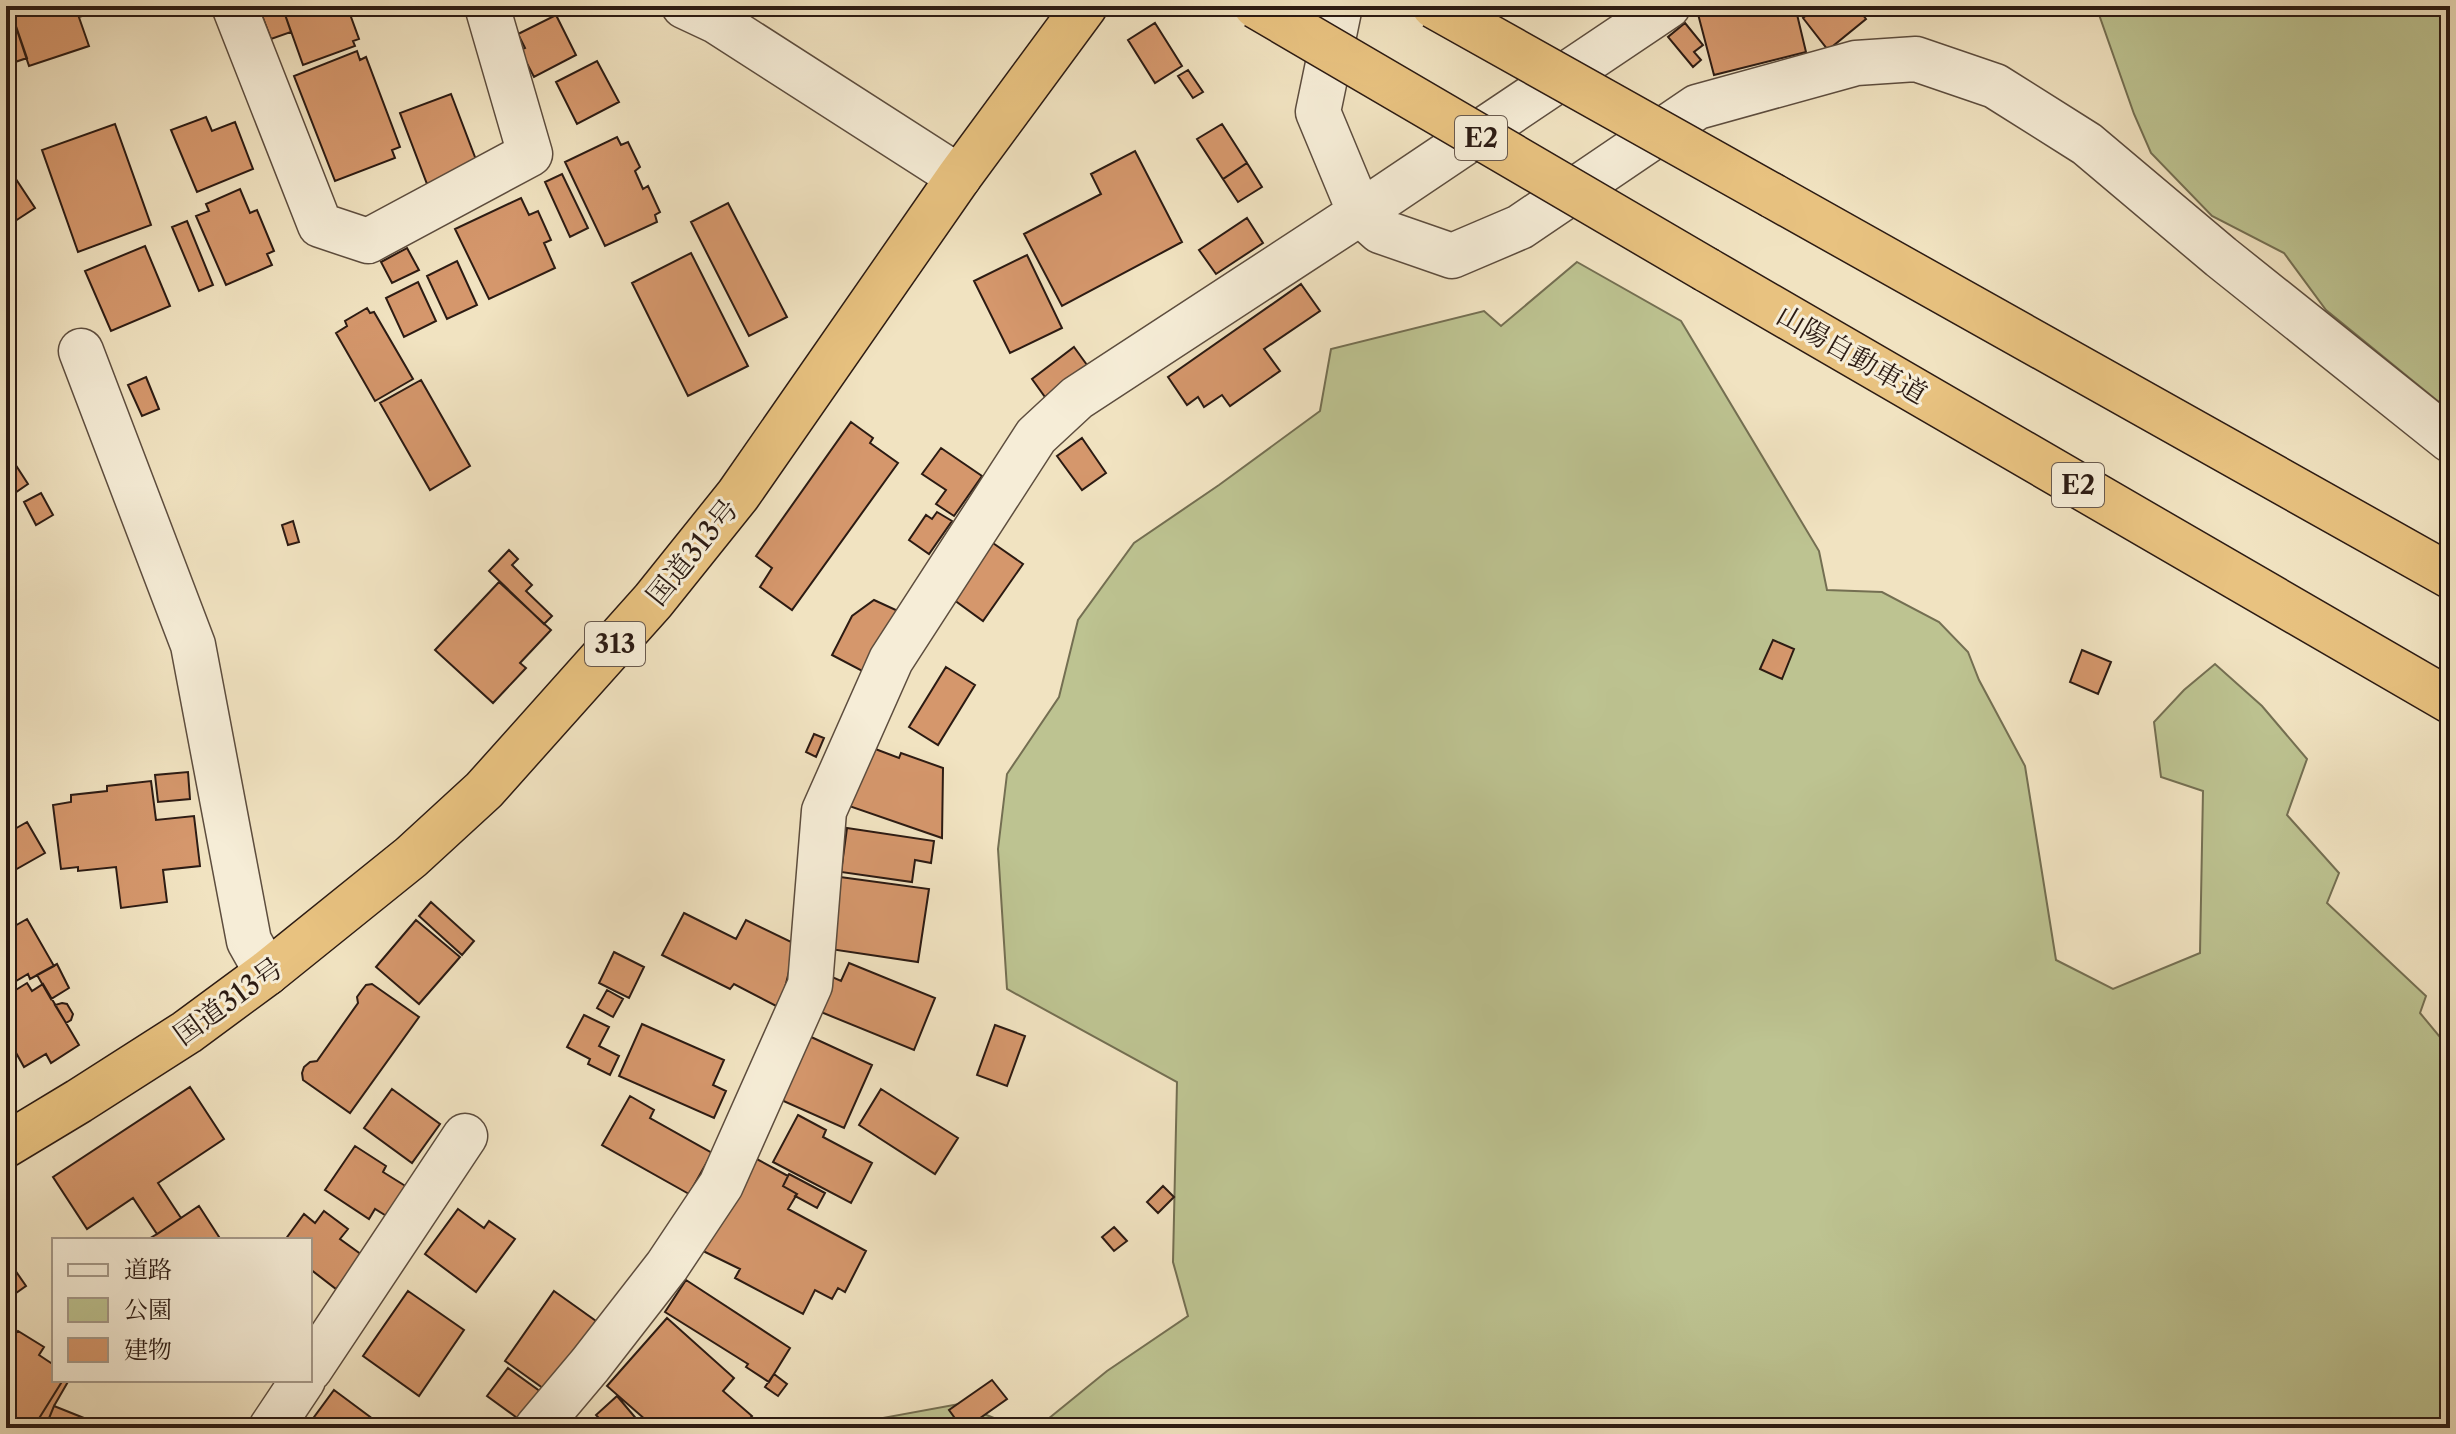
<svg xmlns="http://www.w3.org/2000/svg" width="2456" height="1434" font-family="'Libre Caslon Text','Noto Serif JP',serif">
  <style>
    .green { fill: #bdc391; stroke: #746f52; stroke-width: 2 }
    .building { fill: #d5976c; stroke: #2c1b13; stroke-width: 2 }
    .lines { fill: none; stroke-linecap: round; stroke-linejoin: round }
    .minor-casing { stroke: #5d4d3e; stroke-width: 47 }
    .highway-casing { stroke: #2c1b13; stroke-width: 47 }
    .minor { stroke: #f6edd7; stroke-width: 44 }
    .highway { stroke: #e8c280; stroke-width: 44 }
    .highway-bridge-casing { stroke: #2c1b13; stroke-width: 47; stroke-linecap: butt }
    .highway-bridge { stroke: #e8c280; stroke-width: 44 }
    .labels { text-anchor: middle; stroke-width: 6; stroke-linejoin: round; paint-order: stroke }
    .shield { fill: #f6edd7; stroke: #695a4e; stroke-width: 2 }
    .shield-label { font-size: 26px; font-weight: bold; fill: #2c1b13 }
    .street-label { font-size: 28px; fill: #2c1b13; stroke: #f6edd7 }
  </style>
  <rect width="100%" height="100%" fill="#f1e3c1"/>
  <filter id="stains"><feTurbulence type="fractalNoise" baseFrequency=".0025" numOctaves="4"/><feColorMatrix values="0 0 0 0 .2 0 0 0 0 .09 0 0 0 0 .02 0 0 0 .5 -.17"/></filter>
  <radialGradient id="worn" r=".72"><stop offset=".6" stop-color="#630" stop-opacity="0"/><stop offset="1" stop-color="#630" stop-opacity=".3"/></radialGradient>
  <!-- green -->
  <path class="green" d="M2096,6H2450V407H2445L2326,310L2284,253L2212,216L2151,153L2134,114Z
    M1577,262L1681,321L1819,551L1827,590L1882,592L1939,622L1968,652L1979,680L2025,766L2056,960L2113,989L2200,953L2203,791L2161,777L2154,722L2184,690L2215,664L2262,706L2307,759L2287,815L2339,873L2327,903L2426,996L2420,1013L2450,1049V1428H1037L1107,1371L1188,1316L1173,1262L1177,1082L1007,989L998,849L1007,774L1059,697L1078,620L1134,543L1219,485L1320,411L1331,349L1484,311L1501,326Z
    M959,1404L1019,1428H864L866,1421Z"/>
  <!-- building -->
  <path class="building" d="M6,6H9L27,58L6,65Z
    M9,6H75L89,46L29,66Z
    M75,6H106L107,8L79,17Z
    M271,6H282L291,32L271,39L260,10Z
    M282,6H347L359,39L353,41L355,46L303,65Z
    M1729,6H1749L1751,15L1786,6H1795L1806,52L1714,75L1698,14Z
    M1817,6H1856L1866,19L1828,50L1803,18Z
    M556,15L576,55L534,77L520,50L525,48L518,34Z
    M1155,23L1182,66L1155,83L1128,40Z
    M1685,23L1703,45L1694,52L1701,60L1693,67L1668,37Z
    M357,51L360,60L366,57L400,147L392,150L395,158L335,181L294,76Z
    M597,61L619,102L577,124L556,82Z
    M1188,70L1203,92L1193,98L1178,76Z
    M451,94L478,165L427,184L400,113Z
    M206,117L212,131L235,122L253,169L197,192L171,130Z
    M115,124L151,225L78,252L42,150Z
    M1222,124L1247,163L1223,179L1197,139Z
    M617,137L621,145L628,142L640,167L635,171L643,189L648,186L660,212L655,215L657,222L605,246L565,162Z
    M1135,151L1182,242L1062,306L1024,234L1101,194L1091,174Z
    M1247,163L1262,187L1238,202L1223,179Z
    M6,164L35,208L6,227Z
    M562,174L588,228L570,237L545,182Z
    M240,189L250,213L257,210L274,251L267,254L272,265L226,285L196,216L209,211L206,204Z
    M521,198L529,215L538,211L551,240L544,243L555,268L489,299L455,229Z
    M728,203L787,317L749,336L691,222Z
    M1247,218L1263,243L1216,274L1199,250Z
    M187,221L213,285L199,291L172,227Z
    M145,246L170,306L111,331L85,271Z
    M407,248L419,270L392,283L381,262Z
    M691,253L748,366L688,396L632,283Z
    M1027,255L1062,328L1010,353L974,281Z
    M457,261L477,305L447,319L427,276Z
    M418,282L436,321L404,337L386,298Z
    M1301,284L1320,311L1264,349L1280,371L1230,406L1222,395L1204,407L1198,397L1187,405L1168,377Z
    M367,308L370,313L374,312L413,379L375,401L336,333L347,326L345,321Z
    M1074,347L1087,365L1045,397L1032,379Z
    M146,377L159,409L142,416L128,385Z
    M421,380L470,466L430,490L380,403Z
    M851,422L873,438L870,443L898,463L792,610L760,587L772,568L756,556Z
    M1082,438L1106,473L1082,490L1057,456Z
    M941,448L982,476L954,516L936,504L946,490L922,474Z
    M6,450L28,484L6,499Z
    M41,493L53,515L36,525L24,502Z
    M937,512L952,521L929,554L909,540L926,515L932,519Z
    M293,521L299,542L288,545L282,525Z
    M990,541L1023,564L983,621L950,597Z
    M509,550L518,559L512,565L532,585L526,591L552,616L544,624L489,571Z
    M499,582L551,630L520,663L526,668L493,703L435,650Z
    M874,600L898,611L866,673L832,655L852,616Z
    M1773,640L1794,649L1782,679L1760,669Z
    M2082,650L2111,662L2098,694L2070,682Z
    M946,667L975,685L938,745L909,727Z
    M814,734L824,738L816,757L806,752Z
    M870,747L899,758L901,753L943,768L942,838L849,806Z
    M188,772L190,799L158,802L155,775Z
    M151,781L156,820L194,816L200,866L163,870L167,902L121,908L116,867L78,871V867L61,869L53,805L71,802V795L107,791V786Z
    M27,822L45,853L6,875V834Z
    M847,828L934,841L931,863L915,860L912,882L841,872Z
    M840,877L929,889L918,962L830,949Z
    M431,902L474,941L462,955L419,916Z
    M684,913L736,939L746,920L791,942L794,937L797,939L780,1008L734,984L730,989L662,955Z
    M27,919L54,966L30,979L28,974L6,987V931Z
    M416,920L460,957L419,1004L376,967Z
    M614,952L644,967L629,998L599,983Z
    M849,963L935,998L914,1050L816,1010L830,976L841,981Z
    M57,964L69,988L51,999L37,975Z
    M27,983L32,991L43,984L79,1045L51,1063L46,1054L24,1067L6,1035V996Z
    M372,984L419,1017L350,1113L303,1080L302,1073L304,1067L310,1062L317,1061L358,1003L357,997L362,990L366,985Z
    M607,990L623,999L613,1017L597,1008Z
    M62,1003L67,1004L73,1014L71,1020L66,1023L55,1005Z
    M584,1015L609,1027L599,1046L619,1056L610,1075L588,1064L590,1059L567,1047Z
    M642,1024L724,1060L713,1085L726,1091L714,1118L619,1076Z
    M995,1025L1025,1036L1007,1086L977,1075Z
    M809,1036L872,1065L844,1128L779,1099Z
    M190,1087L224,1139L158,1183L181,1218L157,1234L133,1198L87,1229L53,1177Z
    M392,1089L440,1124L412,1163L364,1128Z
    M881,1089L958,1138L935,1174L859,1125Z
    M630,1096L654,1110L650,1118L712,1153L689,1194L602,1145Z
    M798,1115L826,1130L823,1137L872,1163L851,1203L773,1162Z
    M355,1146L386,1166L383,1172L407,1187L388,1217L375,1209L369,1219L325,1190Z
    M753,1157L788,1176L783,1186L797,1194L788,1209L866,1251L845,1292L838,1288L832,1299L815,1290L803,1314L735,1278L740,1269L703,1251Z
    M789,1174L825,1193L817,1208L795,1196L797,1194L783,1186Z
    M1163,1186L1174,1197L1158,1213L1147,1202Z
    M199,1206L221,1240H147L157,1234Z
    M458,1209L484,1228L489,1221L515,1239L476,1292L425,1254Z
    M324,1211L348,1229L340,1239L362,1255L336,1289L310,1269V1240H285L304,1214L315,1223Z
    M1114,1227L1127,1241L1114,1251L1102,1237Z
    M6,1257L26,1286L6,1300Z
    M686,1280L790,1348L769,1382L746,1367L748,1364L665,1312Z
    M408,1291L464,1330L419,1396L363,1356Z
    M554,1291L596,1321L547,1391L505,1361Z
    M667,1318L734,1378L723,1391L752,1416L741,1428H655L607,1386Z
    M6,1329L15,1334L18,1331L44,1347L39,1355L54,1365V1380H63L33,1428H6Z
    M508,1368L541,1392L520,1420L487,1396Z
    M774,1374L787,1384L778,1396L765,1387Z
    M63,1380H69L54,1406L45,1428H33Z
    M992,1380L1007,1399L966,1428H962L949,1410Z
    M334,1390L385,1428H306Z
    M617,1396L639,1422L632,1428H608L596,1415Z
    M54,1406L109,1428H45Z"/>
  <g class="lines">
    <defs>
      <path id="minor" d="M234,6L320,225L368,241L530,154L487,6
        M684,6L716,21L959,177
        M1340,6L1318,112L1360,213L1380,231L1452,256L1520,227L1697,107L1856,63L1916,59L1995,86L2087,144L2221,257L2450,440
        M81,351L193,645L249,941L267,973
        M310,1369L465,1136
        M271,1428L303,1380
        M537,1428L590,1365L667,1266L721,1185L810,985L824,811L891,660L1036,436L1077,398L1360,213L1668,6"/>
      <path id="highway" d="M1773,196L2450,576
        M1707,270L2450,701
        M6,1145L79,1101L187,1032L267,973L411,857L484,790L653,601L738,495L959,177L1085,6"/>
    </defs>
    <!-- minor casing -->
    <use href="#minor" class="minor-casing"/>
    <!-- highway casing -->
    <use href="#highway" class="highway-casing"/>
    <!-- minor -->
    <use href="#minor" class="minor"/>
    <!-- highway -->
    <use href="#highway" class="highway"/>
    <defs>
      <path id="highway-bridge" d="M1256,6L1707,270
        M1434,6L1773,196"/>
    </defs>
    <!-- highway-bridge casing -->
    <use href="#highway-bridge" class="highway-bridge-casing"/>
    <!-- highway-bridge -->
    <use href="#highway-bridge" class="highway-bridge"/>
  </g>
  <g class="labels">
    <!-- shield labels -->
    <g class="shield">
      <rect x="1455" y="116" width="52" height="44" rx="6"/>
      <rect x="2052" y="463" width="52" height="44" rx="6"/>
      <rect x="585" y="622" width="60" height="44" rx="6"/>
    </g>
    <g class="shield-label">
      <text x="1481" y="147">E2</text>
      <text x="2078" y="494">E2</text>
      <text x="615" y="653">313</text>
    </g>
    <!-- street labels -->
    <g class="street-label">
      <text transform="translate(1852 354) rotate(30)" y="10">山陽自動車道</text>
      <text transform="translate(692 552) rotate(-51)" y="10">国道313号</text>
      <text transform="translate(228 1001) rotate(-36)" y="10">国道313号</text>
    </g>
  </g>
  <!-- margin -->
  <rect width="2456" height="1434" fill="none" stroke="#f1e3c1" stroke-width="32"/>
  <rect x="8" y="8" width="2440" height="1418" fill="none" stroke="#2c1b13" stroke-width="4"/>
  <rect x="16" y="16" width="2424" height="1402" fill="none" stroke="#2c1b13" stroke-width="2"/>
  <!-- legend -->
  <rect x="52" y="1238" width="260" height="144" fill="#f6edd7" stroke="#a59989" stroke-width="2"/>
  <rect x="68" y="1264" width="40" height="12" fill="#f6edd7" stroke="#a59989" stroke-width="2"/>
  <text x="124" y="1278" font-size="24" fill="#2c1b13">道路</text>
  <rect x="68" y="1298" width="40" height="24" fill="#bdc391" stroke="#a59989" stroke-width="2"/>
  <text x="124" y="1318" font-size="24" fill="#2c1b13">公園</text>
  <rect x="68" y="1338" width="40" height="24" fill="#d5976c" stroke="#a59989" stroke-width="2"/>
  <text x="124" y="1358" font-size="24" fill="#2c1b13">建物</text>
  <rect width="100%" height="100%" filter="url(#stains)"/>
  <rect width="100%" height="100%" fill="url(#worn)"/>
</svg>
